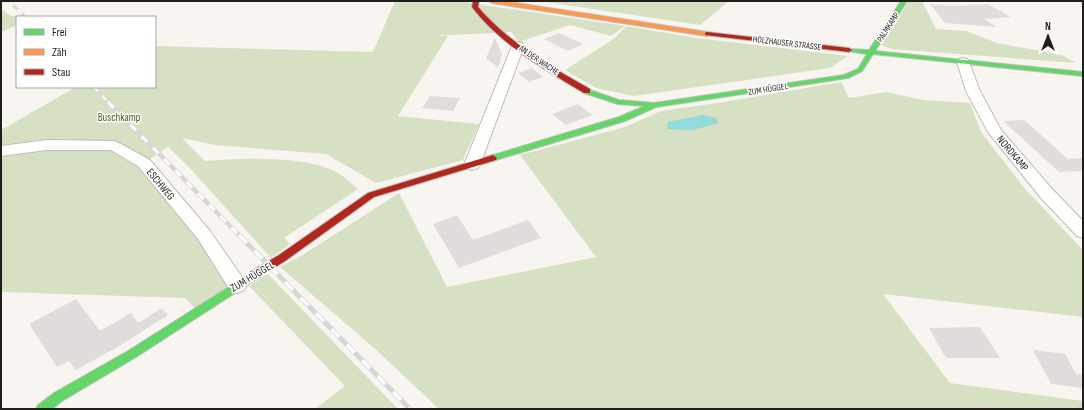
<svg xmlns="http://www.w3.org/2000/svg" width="1084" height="410" font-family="'Sofia Sans Condensed',sans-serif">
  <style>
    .green { fill: #d6e0c2 }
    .water { fill: #93dadd }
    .building { fill: #dfdcdb }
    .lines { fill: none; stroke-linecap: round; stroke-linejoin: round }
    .street-casing { stroke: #bfbdba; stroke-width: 2 }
    .fast-casing { stroke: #bfbdba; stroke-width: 2 }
    .slow-casing { stroke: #bfbdba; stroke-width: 2 }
    .jam-casing { stroke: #bfbdba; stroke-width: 2 }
    .street { fill: #fefefd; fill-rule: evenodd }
    .fast { fill: #63d668; fill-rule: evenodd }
    .slow { fill: #ff974d; fill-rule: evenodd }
    .jam { fill: #b3261e; fill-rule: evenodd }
    .rail-far2-casing { stroke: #d7d6d4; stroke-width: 3 }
    .rail-far1-casing { stroke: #d7d6d4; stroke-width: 4.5 }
    .rail-casing { stroke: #d7d6d4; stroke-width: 5 }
    .rail-far2 { stroke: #fff; stroke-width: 2; stroke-dasharray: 6; stroke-linecap: butt }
    .rail-far1 { stroke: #fff; stroke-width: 3; stroke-dasharray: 8; stroke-linecap: butt }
    .rail { stroke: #fff; stroke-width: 3.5; stroke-dasharray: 11; stroke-linecap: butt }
    .labels { text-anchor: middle; stroke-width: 3; stroke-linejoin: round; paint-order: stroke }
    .far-street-label { font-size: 9px; fill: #211f1c; stroke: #fff }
    .park-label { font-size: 11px; fill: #485d13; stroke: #fff }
    .street-label { font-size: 11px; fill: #211f1c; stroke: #fff }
  </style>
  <rect width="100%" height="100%" fill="#f8f5f1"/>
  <!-- green -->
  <path class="green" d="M395,1H457L625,26L611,36L570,25L519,42L511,32L433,36H448L398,116L479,124L463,160L376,183L326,154L215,145L182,138L205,161C241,158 307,155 338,173C345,177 351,184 358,189L284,238L290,244L271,258L188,166L168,147L144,163L237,285L198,311L185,298L1,292V130L76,87H155V46L373,52Z
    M548,1H729L700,25L546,2Z
    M909,1H922L936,29L966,31L997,43L1062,55L1076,63L891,49L881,45Z
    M1,9L9,15L17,17V25L1,32Z
    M626,26L696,38L848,56L830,68L634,96L596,88L565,70L615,38Z
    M841,82L849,98L886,92L923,100L970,103L981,132L1026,190L1083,250V317L883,294L950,383L1083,401V409H439L373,347L280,267L301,256L399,193L447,287L596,257L520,155L625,127L661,111L724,102Z
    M268,274L398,409H315L345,386L249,286Z"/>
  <!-- water -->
  <path class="water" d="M702,115L716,118L719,123L693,130L667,129L668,122Z"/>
  <!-- building -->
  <path class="building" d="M930,4L950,6L988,4L1011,17L984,19L997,27L945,23Z
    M559,33L583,44L568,51L544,39Z
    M495,38L502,54L498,68L486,58Z
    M532,68L543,77L529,82L518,73Z
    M430,96L460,98L453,111L422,108Z
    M578,104L592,115L566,125L552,114Z
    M1024,120L1068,159L1083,158V171L1059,172L1003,121Z
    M457,215L473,240L528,220L541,238L459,268L433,224Z
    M76,299L100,331L131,313L138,323L162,308L168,315L121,345L76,370L69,361L57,367L29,324Z
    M980,327L1000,358H946L929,328Z
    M1033,350L1065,354L1076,374L1083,375V388L1051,384Z"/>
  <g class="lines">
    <defs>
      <path id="street" d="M518,42L522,43L524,46L480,165L478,168L472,170L466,168L464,165L512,46L514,43Z
        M963,58L967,59L969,62L980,91L1001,130L1053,190L1083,221V238L1077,236L1041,198L988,132L966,91L957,62L959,59Z
        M47,140L114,141L119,143L150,160L210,231L244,280L247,285L244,290L237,293L230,290L198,239L138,166L111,150H47L1,156V146Z"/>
      <path id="fast" d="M901,1H907L875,51L1083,72V76L873,54L862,71L848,78L656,107L625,121L496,160H490L489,158L490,156L619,117L645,106L618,104L584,93V89H587L619,100L654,103L844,75L858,69L867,54L847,51V49L869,50Z
        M254,271L258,272L259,275L258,278L136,357L62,401L52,409H36L38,405L54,393L128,351Z"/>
      <path id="slow" d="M489,1H503L707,32L710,34L707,36L492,3Z"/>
      <path id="jam" d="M473,1H479L478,7C508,42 550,67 590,89V93H584C544,69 500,44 472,7Z
        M707,32L849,48L852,50L849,52L705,35V33Z
        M493,155L497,158L496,160L374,197L285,261L258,278L254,279L250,278L249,275L250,272L279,255L368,193Z"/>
    </defs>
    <!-- street casing -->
    <use href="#street" class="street-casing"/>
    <!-- fast casing -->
    <use href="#fast" class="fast-casing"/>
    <!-- slow casing -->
    <use href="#slow" class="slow-casing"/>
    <!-- jam casing -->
    <use href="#jam" class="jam-casing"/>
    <!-- street -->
    <use href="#street" class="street"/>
    <!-- fast -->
    <use href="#fast" class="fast"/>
    <!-- slow -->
    <use href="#slow" class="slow"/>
    <!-- jam -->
    <use href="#jam" class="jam"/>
    <defs>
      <path id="rail-far2" d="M9,1L25,17
        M94,87L109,103"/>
      <path id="rail-far1" d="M108,102L240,236"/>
      <path id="rail" d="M239,235L410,409"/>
    </defs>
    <!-- rail-far2 casing -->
    <use href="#rail-far2" class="rail-far2-casing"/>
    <!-- rail-far1 casing -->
    <use href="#rail-far1" class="rail-far1-casing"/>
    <!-- rail casing -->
    <use href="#rail" class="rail-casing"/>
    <!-- rail-far2 -->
    <use href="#rail-far2" class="rail-far2"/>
    <!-- rail-far1 -->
    <use href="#rail-far1" class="rail-far1"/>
    <!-- rail -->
    <use href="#rail" class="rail"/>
  </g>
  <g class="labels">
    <!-- far-street labels -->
    <g class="far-street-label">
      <text transform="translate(888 27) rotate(-57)" y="3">PALMKAMP</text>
      <text transform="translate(787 43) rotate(7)" y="3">HOLZHAUSER STRASSE</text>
      <text transform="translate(539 60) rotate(34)" y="3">AN DER WACHE</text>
      <text transform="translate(768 89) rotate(-9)" y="3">ZUM HÜGGEL</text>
    </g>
    <!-- park labels -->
    <g class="park-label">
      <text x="119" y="121">Buschkamp</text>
    </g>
    <!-- street labels -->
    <g class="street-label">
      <text transform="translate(1013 153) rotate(50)" y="4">NORDKAMP</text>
      <text transform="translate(161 184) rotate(50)" y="4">ESCHWEG</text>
      <text transform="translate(252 276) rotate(-31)" y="4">ZUM HÜGGEL</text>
    </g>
  </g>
  <!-- border -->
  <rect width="1084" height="410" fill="none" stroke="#211f1c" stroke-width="4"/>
  <!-- legend -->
  <rect x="16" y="16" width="140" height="72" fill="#ffffff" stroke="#a6a5a4"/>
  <rect x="24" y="29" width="20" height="6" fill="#63d668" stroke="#a6a5a4"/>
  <text x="52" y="36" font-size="12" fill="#211f1c">Frei</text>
  <rect x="24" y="49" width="20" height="6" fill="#ff974d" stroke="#a6a5a4"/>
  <text x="52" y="56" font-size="12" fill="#211f1c">Zäh</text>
  <rect x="24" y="69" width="20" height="6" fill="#b3261e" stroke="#a6a5a4"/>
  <text x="52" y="76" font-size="12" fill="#211f1c">Stau</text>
  <!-- north arrow -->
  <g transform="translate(1048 36)" stroke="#ffffff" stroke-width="3" paint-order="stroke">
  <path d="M0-3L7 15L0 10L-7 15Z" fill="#211f1c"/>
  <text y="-6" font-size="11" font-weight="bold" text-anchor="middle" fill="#211f1c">N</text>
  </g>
</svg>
